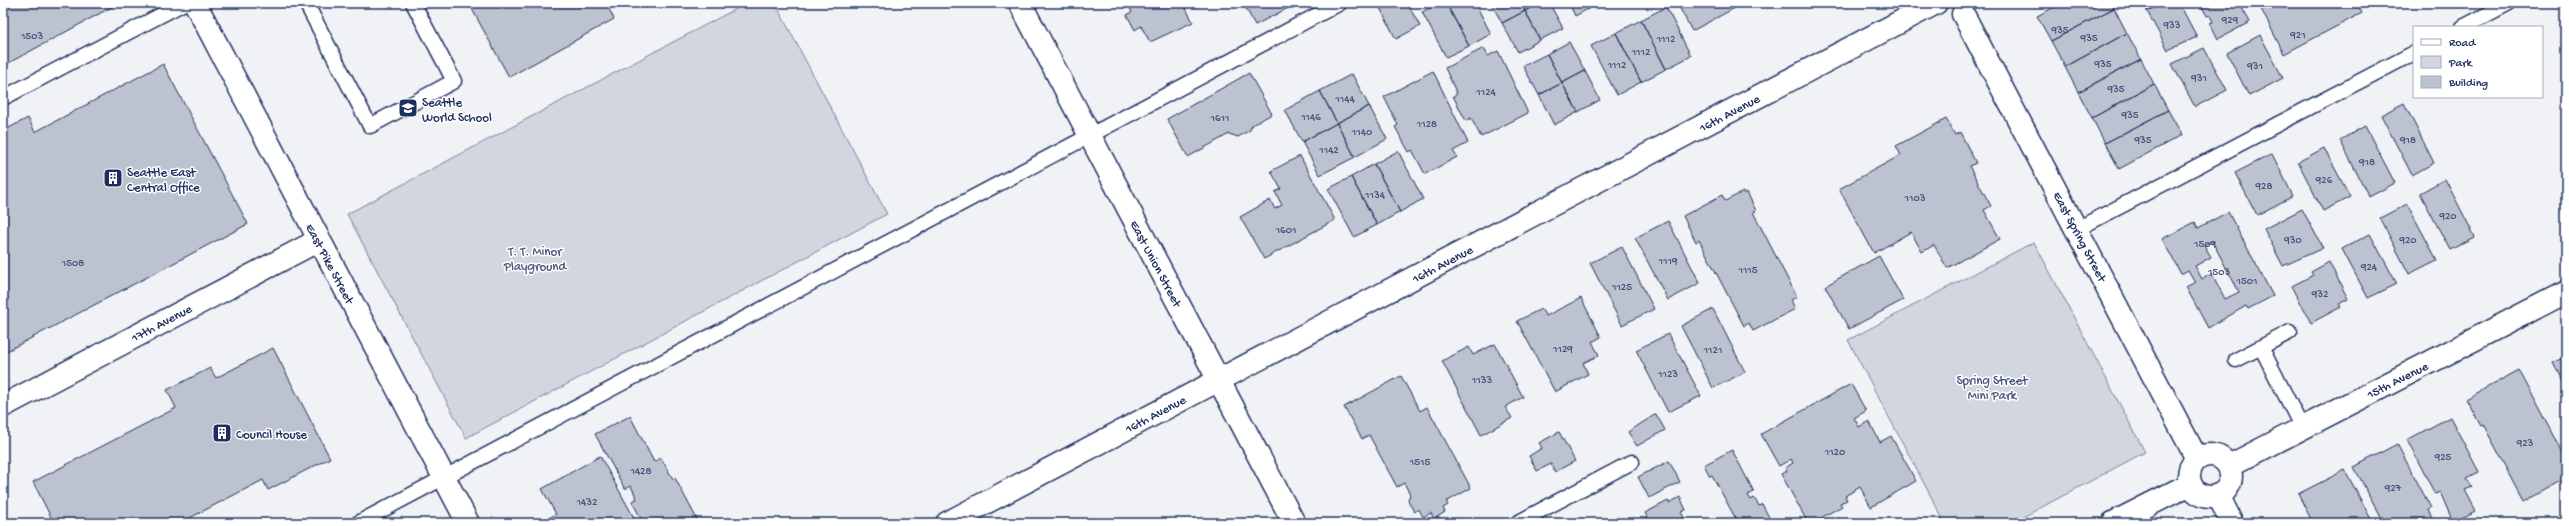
<svg xmlns="http://www.w3.org/2000/svg" width="2569" height="526" font-family="'Gochi Hand',sans-serif">
  <style>
    .green { fill: #d2d6df; stroke: #76829e }
    .building { fill: #bcc2d0; stroke: #1b2f5e; fill-rule: evenodd }
    .lines { fill: none; stroke-linecap: round; stroke-linejoin: round }
    .service-casing { stroke: #1b2f5e; stroke-width: 17 }
    .minor-casing { stroke: #1b2f5e; stroke-width: 25 }
    .secondary-casing { stroke: #1b2f5e; stroke-width: 25 }
    .service { stroke: #fff; stroke-width: 14 }
    .minor { stroke: #fff; stroke-width: 22 }
    .secondary { stroke: #fff; stroke-width: 22 }
    .labels { text-anchor: middle; stroke-width: 3; stroke-linejoin: round; paint-order: stroke }
    .number-label { font-size: 11px; fill: #43547a }
    .poi-label { font-size: 13px; fill: #1b2f5e; stroke: #fff; text-anchor: start }
    .street-label { font-size: 13px; fill: #1b2f5e; stroke: #fff }
    .park-label { font-size: 13px; fill: #49597e; stroke: #fff }
  </style>
  <rect width="100%" height="100%" fill="#f1f2f5"/>
  <filter id="ink" filterUnits="userSpaceOnUse"><feTurbulence type="fractalNoise" baseFrequency=".025" numOctaves="2"/><feDisplacementMap in="SourceGraphic" scale="8" xChannelSelector="R" yChannelSelector="G"/><feConvolveMatrix kernelMatrix="1 2 1 2 8 2 1 2 1" color-interpolation-filters="sRGB"/></filter>
  <g filter="url(#ink)">
    <!-- green -->
    <path class="green" d="M747,3H775L887,214L466,438L347,214Z
      M2034,242L2145,452L2012,523H1945L1848,340Z"/>
    <!-- building -->
    <path class="building" d="M3,3H119L3,66Z
      M483,3H606L614,19L509,77L472,9Z
      M1127,3H1183L1193,22L1150,42L1141,26L1135,30L1127,15L1132,12Z
      M1243,3H1298L1255,25Z
      M1380,3H1407L1420,26L1396,39L1378,4Z
      M1440,3H1446L1469,46L1446,57L1422,12Z
      M1446,3H1475L1491,34L1469,46Z
      M1491,3H1520L1525,11L1502,23Z
      M1520,3H1540L1525,11Z
      M1540,3H1549L1563,28L1540,40L1525,11Z
      M1569,3H1599L1575,16Z
      M1677,3H1744L1692,31Z
      M2062,3H2111L2114,8L2051,41L2037,16Z
      M2143,3H2163L2147,11Z
      M2163,3H2179L2197,37L2168,50L2147,11Z
      M2200,3H2239L2250,22L2218,39L2210,23L2213,22L2210,15L2207,16Z
      M2258,3H2357L2362,13L2284,54Z
      M1666,7L1691,56L1666,69L1641,20Z
      M2114,8L2127,33L2065,67L2051,41Z
      M1525,11L1540,40L1518,52L1502,23Z
      M1641,20L1666,69L1641,82L1616,33Z
      M1616,33L1641,82L1617,95L1591,46Z
      M2127,33L2141,59L2078,92L2065,67Z
      M2260,35L2283,78L2249,96L2227,53Z
      M1569,42L1585,71L1562,83L1547,54Z
      M1484,48L1488,56L1498,51L1528,113L1481,137L1471,118L1466,121L1453,96L1457,94L1445,68Z
      M2204,48L2227,90L2195,107L2172,64Z
      M1547,54L1562,83L1539,95L1523,66Z
      M2141,59L2154,84L2092,118L2078,92Z
      M163,64L248,224L3,353V131L28,118L35,132Z
      M1433,71L1468,143L1453,151L1457,157L1425,174L1412,150L1409,152L1395,127L1398,125L1384,97Z
      M1585,71L1600,100L1578,112L1562,83Z
      M1249,73L1272,114L1252,125L1250,130L1238,137L1229,134L1188,157L1167,119Z
      M1352,74L1369,106L1337,123L1320,91Z
      M1562,83L1578,112L1554,125L1539,95Z
      M2154,84L2168,110L2105,143L2092,118Z
      M1320,91L1337,123L1302,142L1285,110Z
      M2404,103L2434,163L2412,175L2381,115Z
      M1369,106L1387,139L1355,157L1337,123Z
      M2168,110L2182,135L2119,169L2105,143Z
      M1946,119L1955,135L1960,132L1976,163L1969,166L1991,206L1984,210L2000,239L1947,268L1934,245L1922,252L1911,232L1874,253L1839,189L1901,155L1896,146Z
      M1337,123L1355,157L1320,175L1302,142Z
      M2365,126L2395,183L2369,197L2340,140Z
      M2324,148L2350,197L2323,211L2298,162Z
      M1398,151L1423,199L1400,212L1374,164Z
      M2272,154L2293,196L2257,215L2235,173Z
      M1300,156L1335,220L1264,259L1240,217L1270,200L1275,209L1282,205L1275,192L1281,189L1271,171Z
      M1374,164L1400,212L1377,225L1351,177Z
      M1351,177L1377,225L1354,237L1328,189Z
      M2445,179L2475,237L2450,250L2420,193Z
      M1743,192L1744,194L1747,192L1756,211L1753,212L1797,297L1791,300L1795,309L1753,331L1749,323L1744,326L1699,240L1696,242L1683,216L1722,195L1725,201Z
      M2407,204L2437,260L2409,274L2380,218Z
      M2302,209L2323,248L2283,266L2264,229Z
      M2228,212L2273,296L2248,309L2246,306L2208,328L2186,287L2195,282L2188,270L2181,274L2162,239L2195,222L2198,228ZM2212,241L2239,292L2225,299L2212,274L2202,279L2195,266L2211,257L2204,245Z
      M1668,221L1700,283L1668,300L1635,238Z
      M2370,234L2397,284L2368,298L2342,249Z
      M1622,247L1654,309L1622,325L1590,263Z
      M1879,256L1903,300L1849,329L1825,286Z
      M2329,262L2348,299L2339,304L2341,307L2311,323L2292,286L2313,275L2311,272Z
      M1581,298L1601,337L1592,342L1599,355L1583,363L1588,374L1555,392L1517,321L1541,309L1546,316Z
      M1713,309L1745,372L1713,388L1681,326Z
      M1668,334L1701,396L1668,412L1636,350Z
      M1495,344L1523,397L1505,407L1512,418L1481,435L1442,361L1469,347L1473,355Z
      M273,348L330,458L268,490L263,480L180,523H54L33,482L176,408L167,390L210,368L216,378Z
      M2566,356V388L2553,363Z
      M2519,370L2566,459V478L2524,501L2483,424L2481,425L2466,399Z
      M1401,376L1420,411L1427,407L1471,488L1446,502L1448,505L1443,508L1445,512L1434,519L1431,513L1423,517L1419,509L1414,512L1408,500L1410,494L1404,483L1397,487L1369,435L1362,439L1344,407Z
      M1851,384L1866,411L1854,418L1859,427L1869,421L1880,442L1891,436L1916,481L1871,507L1860,487L1845,496L1847,500L1840,503L1842,506L1812,523H1808L1781,474L1787,471L1785,468L1793,463L1791,459L1779,466L1761,434Z
      M1656,414L1665,430L1637,446L1628,432Z
      M630,416L654,462L661,458L673,479L675,478L699,523H643L632,501L637,499L631,486L625,489L595,434Z
      M2450,417L2479,472L2467,478L2472,487L2465,490L2476,511L2453,522L2440,492L2435,494L2407,440Z
      M1559,432L1575,461L1555,472L1551,464L1537,471L1529,456L1542,448L1539,443Z
      M2397,444L2431,508L2428,510L2433,520L2428,523H2390L2388,519L2383,521L2354,467Z
      M1732,450L1754,492L1748,495L1751,500L1754,498L1759,506L1762,504L1772,523H1738L1712,475L1710,476L1704,465Z
      M600,456L637,523H551L549,518L556,514L542,489Z
      M1669,461L1680,482L1649,498L1638,477Z
      M2345,470L2373,523H2313L2298,494Z
      M1680,497L1686,510L1681,512L1687,523H1651L1645,513L1668,501L1669,503Z"/>
    <g class="lines">
      <defs>
        <path id="service" d="M306,3L370,126L454,81L413,3
          M2463,27L2509,3
          M3,98L184,3
          M2077,229L2414,53
          M2261,347L2302,428
          M2236,360L2290,332
          M358,523L1340,3
          M1517,523L1632,462"/>
        <path id="minor" d="M195,3L468,523
          M1963,14L2197,459
          M3,406L319,240
          M2189 476a21 21 0 1 1 42 0a21 21 0 1 1-42 0Z
          M2229,466L2566,292
          M2218,495L2232,523
          M947,523L1936,3
          M2113,523L2190,484"/>
        <path id="secondary" d="M1020,3L1294,523"/>
      </defs>
      <!-- service casing -->
      <use href="#service" class="service-casing"/>
      <!-- minor casing -->
      <use href="#minor" class="minor-casing"/>
      <!-- secondary casing -->
      <use href="#secondary" class="secondary-casing"/>
      <!-- service -->
      <use href="#service" class="service"/>
      <!-- minor -->
      <use href="#minor" class="minor"/>
      <!-- secondary -->
      <use href="#secondary" class="secondary"/>
    </g>
  </g>
  <!-- icons -->
  <defs>
    <symbol id="school-square" viewBox="-11 -11 22 22"><rect x="-9" y="-9" width="18" height="18" rx="4" fill="#1b2f5e" stroke="#fff"/><path d="M0-5L7-2L0 1L-7-2ZM-4 1L0 2.5L4 1V4Q0 6-4 4Z" fill="#fff"/></symbol>
    <symbol id="building-square" viewBox="-11 -11 22 22"><rect x="-9" y="-9" width="18" height="18" rx="4" fill="#1b2f5e" stroke="#fff"/><path d="M-4-6H4V6H1V3H-1V6H-4ZM-2.5-4.3h1.7v1.8h-1.7ZM.8-4.3h1.7v1.8H.8ZM-2.5-1h1.7V.8h-1.7ZM.8-1h1.7V.8H.8Z" fill="#fff"/></symbol>
  </defs>
  <g fill-rule="evenodd">
    <use href="#school-square" x="397" y="97" width="22" height="22"/>
    <use href="#building-square" x="102" y="167" width="22" height="22"/>
    <use href="#building-square" x="211" y="422" width="22" height="22"/>
  </g>
  <g class="labels">
    <!-- number labels -->
    <g class="number-label">
      <text x="2230" y="23">929</text>
      <text x="2172" y="28">933</text>
      <text x="2060" y="33">935</text>
      <text x="2298" y="38">921</text>
      <text x="32" y="39">1503</text>
      <text x="2089" y="41">935</text>
      <text x="1666" y="42">1112</text>
      <text x="1641" y="55">1112</text>
      <text x="2103" y="67">935</text>
      <text x="1617" y="68">1112</text>
      <text x="2255" y="69">931</text>
      <text x="2199" y="81">931</text>
      <text x="2116" y="92">935</text>
      <text x="1486" y="95">1124</text>
      <text x="1345" y="102">1144</text>
      <text x="2130" y="118">935</text>
      <text x="1311" y="120">1146</text>
      <text x="1220" y="121">1611</text>
      <text x="1427" y="127">1128</text>
      <text x="1362" y="135">1140</text>
      <text x="2143" y="143">935</text>
      <text x="2408" y="143">918</text>
      <text x="1329" y="153">1142</text>
      <text x="2367" y="165">918</text>
      <text x="2324" y="183">926</text>
      <text x="2264" y="189">928</text>
      <text x="1375" y="198">1134</text>
      <text x="1915" y="201">1103</text>
      <text x="2448" y="219">920</text>
      <text x="1286" y="233">1601</text>
      <text x="2293" y="243">930</text>
      <text x="2408" y="243">920</text>
      <text x="2205" y="247">1509</text>
      <text x="1668" y="264">1119</text>
      <text x="73" y="266">1508</text>
      <text x="2369" y="270">924</text>
      <text x="1748" y="273">1115</text>
      <text x="2219" y="275">1503</text>
      <text x="2247" y="284">1501</text>
      <text x="1622" y="290">1125</text>
      <text x="2320" y="297">932</text>
      <text x="1563" y="352">1129</text>
      <text x="1713" y="353">1121</text>
      <text x="1668" y="377">1123</text>
      <text x="1482" y="383">1133</text>
      <text x="2525" y="446">923</text>
      <text x="1835" y="455">1120</text>
      <text x="2443" y="460">925</text>
      <text x="1420" y="465">1515</text>
      <text x="641" y="474">1428</text>
      <text x="2393" y="491">927</text>
      <text x="587" y="505">1432</text>
    </g>
    <!-- poi labels -->
    <g class="poi-label">
      <text x="422" y="106">Seattle<tspan x="422" dy="15">World School</tspan></text>
      <text x="127" y="176">Seattle East<tspan x="127" dy="15">Central Office</tspan></text>
      <text x="236" y="438">Council House</text>
    </g>
    <!-- street labels -->
    <g class="street-label">
      <text transform="translate(1729 112) rotate(-28)" y="5">16th Avenue</text>
      <text transform="translate(2081 236) rotate(62)" y="5">East Spring Street</text>
      <text transform="translate(331 263) rotate(62)" y="5">East Pike Street</text>
      <text transform="translate(1157 263) rotate(62)" y="5">East Union Street</text>
      <text transform="translate(1442 263) rotate(-28)" y="5">16th Avenue</text>
      <text transform="translate(161 322) rotate(-28)" y="5">17th Avenue</text>
      <text transform="translate(2397 379) rotate(-27)" y="5">15th Avenue</text>
      <text transform="translate(1155 413) rotate(-28)" y="5">16th Avenue</text>
    </g>
    <!-- park labels -->
    <g class="park-label">
      <text x="535" y="255">T. T. Minor<tspan x="535" dy="15">Playground</tspan></text>
      <text x="1992" y="384">Spring Street<tspan x="1992" dy="15">Mini Park</tspan></text>
    </g>
  </g>
  <!-- margin -->
  <rect width="2569" height="526" fill="none" stroke="#fff" stroke-width="16"/>
  <rect x="8" y="8" width="2553" height="510" fill="none" stroke="#1b2f5e" stroke-width="1.5" filter="url(#ink)"/>
  <!-- legend -->
  <rect x="2413" y="26" width="130" height="72" fill="#ffffff" stroke="#a4acbf"/>
  <rect x="2421" y="39" width="20" height="6" fill="#ffffff" stroke="#a4acbf"/>
  <text x="2449" y="46" font-size="12" fill="#1b2f5e">Road</text>
  <rect x="2421" y="56" width="20" height="12" fill="#d2d6df" stroke="#a4acbf"/>
  <text x="2449" y="66" font-size="12" fill="#1b2f5e">Park</text>
  <rect x="2421" y="76" width="20" height="12" fill="#bcc2d0" stroke="#a4acbf"/>
  <text x="2449" y="86" font-size="12" fill="#1b2f5e">Building</text>
</svg>
